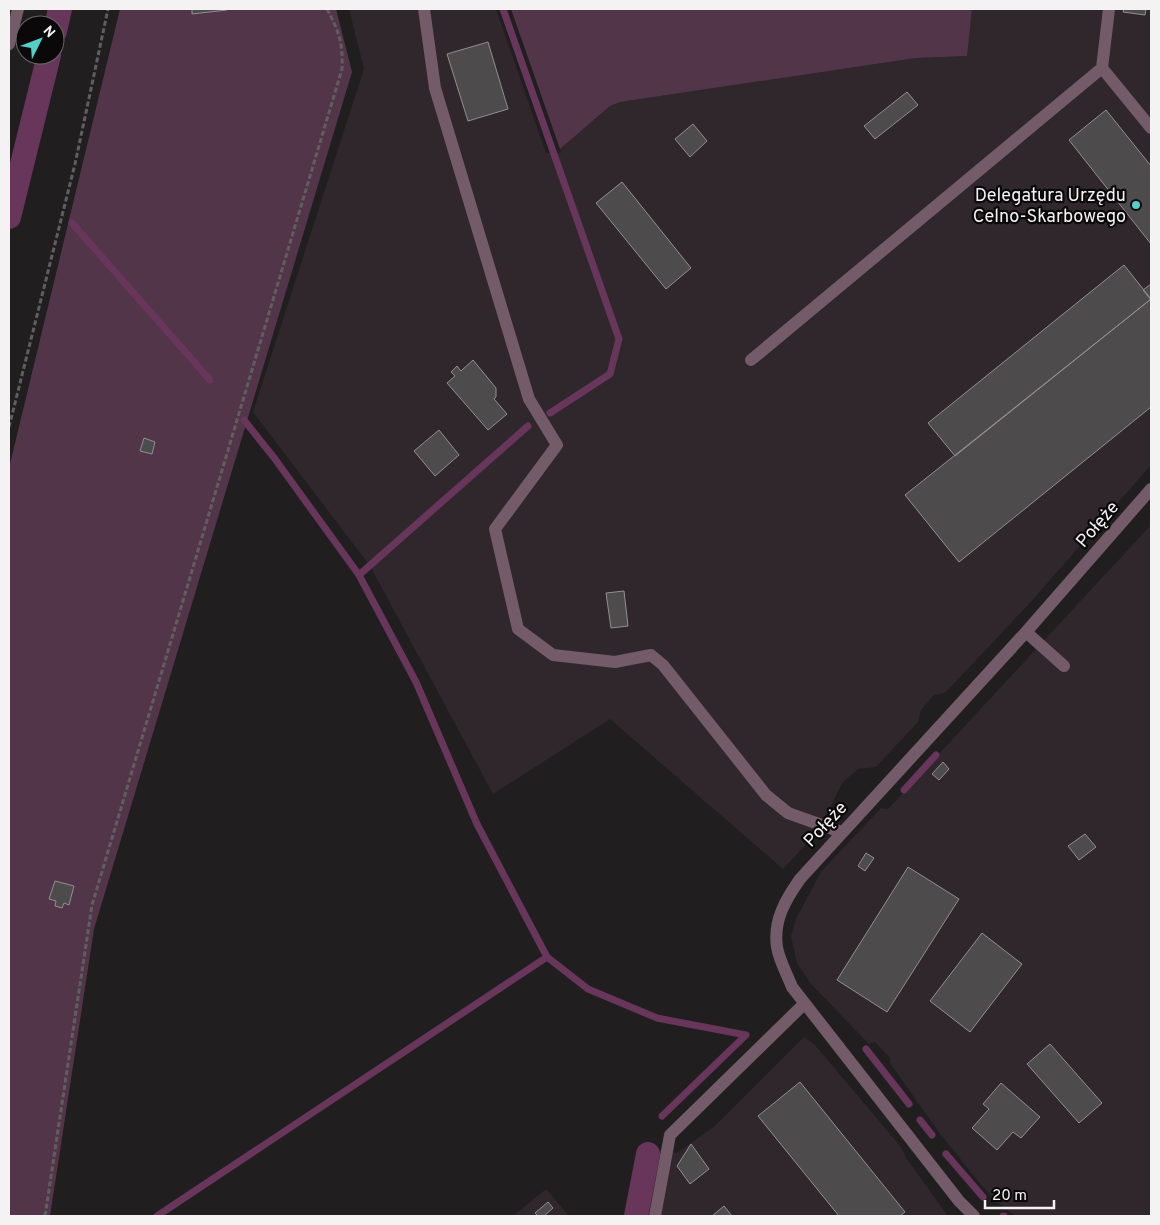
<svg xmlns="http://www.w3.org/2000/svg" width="1160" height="1225" font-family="Overpass,sans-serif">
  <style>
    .built { fill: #2f272c }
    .green { fill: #53354a }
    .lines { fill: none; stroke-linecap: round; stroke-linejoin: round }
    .stream { stroke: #68365a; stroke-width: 7 }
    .canal { stroke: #68365a; stroke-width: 24 }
    .building { fill: #4e4b4d; stroke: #938f91 }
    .path { stroke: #615e60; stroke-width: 3; stroke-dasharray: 5 2.5; stroke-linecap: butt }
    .minor { stroke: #735b6a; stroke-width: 12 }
    .poi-dot { fill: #55cec5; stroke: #0a0809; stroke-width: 2 }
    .labels { text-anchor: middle; stroke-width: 4.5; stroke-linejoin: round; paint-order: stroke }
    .poi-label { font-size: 18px; fill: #f4f2f3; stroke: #0a0809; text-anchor: end }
    .street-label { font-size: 18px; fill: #f4f2f3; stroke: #0a0809 }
  </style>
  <rect width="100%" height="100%" fill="#211e20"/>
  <!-- built -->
  <path class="built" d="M349,9H496L546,153H561L560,149L610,106L620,102L916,58L966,56L972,9H1151V465L1028,605L945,693L934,695L921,710L918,722L876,767L858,769L842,783L830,808L809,841L783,869L610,719L493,794L370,566L253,412L364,69Z
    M1151,525V1216H1017L1005,1209L982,1186L938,1131L890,1063V1058L875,1042L869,1044L812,985L797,963L791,936L796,919L821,872L881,808L888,809Z
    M804,1037L814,1044L901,1147L906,1158L948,1216H640L644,1188L655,1149L677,1153L715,1126Z
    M546,1189L569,1216H513Z"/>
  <!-- green -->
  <path class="green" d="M120,9H336L352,72L94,929L50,1216H9V468Z
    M511,9H972L967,56L916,58L620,102L610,106L560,149Z"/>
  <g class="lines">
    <!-- stream -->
    <path class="stream" d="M503,9L619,339L610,374L550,413
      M72,223L210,380
      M244,420L275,459L359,575L416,682L477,824L547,957L588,989L657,1018L746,1035L662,1116
      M359,575L528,426
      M904,790L936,755
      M866,1049L909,1104
      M920,1120L932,1135
      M946,1154L983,1197
      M157,1216L547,957
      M1003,1216H1004"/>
    <!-- canal -->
    <path class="canal" d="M55,31L60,9
      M9,217L49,55
      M636,1216L648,1154"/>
  </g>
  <!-- building -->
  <path class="building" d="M192,9H227V10L192,14Z
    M1124,9H1146L1145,15L1123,12Z
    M488,42L508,109L468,121L447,54Z
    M907,92L918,105L875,139L864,126Z
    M1106,110L1151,166V244L1069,140Z
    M693,124L707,141L690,157L675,139Z
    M622,182L691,268L666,289L596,203Z
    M1124,265L1151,299L955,456L928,423Z
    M1151,284V300L1143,290Z
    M1151,299V407L959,562L905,495Z
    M473,360L496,388V397L494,399L507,414L488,430L447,383L455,376L451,372L457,366L461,371Z
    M439,430L459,455L435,476L414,451Z
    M144,438L155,442L152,454L140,451Z
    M624,591L628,626L611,628L606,593Z
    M943,762L949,769L939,780L932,774Z
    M1085,834L1096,847L1079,860L1068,846Z
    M866,853L874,858L865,871L858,866Z
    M908,867L959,899L887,1012L837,980Z
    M55,881L74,886L69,905L64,903L62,908L55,906L56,901L49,899Z
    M982,933L1022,964L970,1032L930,1001Z
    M1050,1044L1102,1103L1079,1123L1027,1064Z
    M800,1082L905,1212L900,1216H839L758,1116Z
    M1001,1083L1040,1117L1021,1138L1013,1132L997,1150L972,1128L989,1109L983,1104Z
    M691,1144L709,1169L690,1184L677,1166Z
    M548,1202L553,1208L544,1216H538L535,1213Z
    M724,1206L732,1216H712Z"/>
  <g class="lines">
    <!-- path -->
    <path class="path" d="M9,427L75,164L108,9
      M45,1216L92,905L342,69C343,42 339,32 327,9"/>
    <!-- minor -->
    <path class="minor" d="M424,9L435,88L529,399L557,445L495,529L518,629L553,655L615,662L651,655L663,665L766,795L788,813L841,832
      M9,44L18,9
      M1102,68L1151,128
      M751,360L1102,68L1109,9
      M1026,632L1064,666
      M655,1216L670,1135L804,1004
      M974,1216L959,1201L792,987C787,974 779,960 777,947C773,920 786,899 800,879L1026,632L1151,489"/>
  </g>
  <!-- markers -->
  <circle class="poi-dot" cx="1136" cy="205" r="5"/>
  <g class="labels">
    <!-- poi labels -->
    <g class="poi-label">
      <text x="1126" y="201">Delegatura Urzędu<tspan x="1126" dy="21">Celno-Skarbowego</tspan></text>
    </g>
    <!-- street labels -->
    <g class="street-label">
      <text transform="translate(1097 524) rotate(-49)" y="6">Połęże</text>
      <text transform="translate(825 824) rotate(-47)" y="6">Połęże</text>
    </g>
  </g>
  <!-- border -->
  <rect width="1160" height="1225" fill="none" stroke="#f4f2f3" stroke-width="20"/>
  <!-- north arrow -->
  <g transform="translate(40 40) rotate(48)"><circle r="24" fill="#0a0809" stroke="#686667"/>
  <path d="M0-4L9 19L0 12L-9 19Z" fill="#55cec5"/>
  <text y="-8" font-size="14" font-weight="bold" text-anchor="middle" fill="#f4f2f3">N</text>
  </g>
  <!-- scale -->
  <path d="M985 1200v8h69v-8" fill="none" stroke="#f4f2f3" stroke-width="2.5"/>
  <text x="992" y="1200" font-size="15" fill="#f4f2f3" stroke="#0a0809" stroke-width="4" paint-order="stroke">20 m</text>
</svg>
